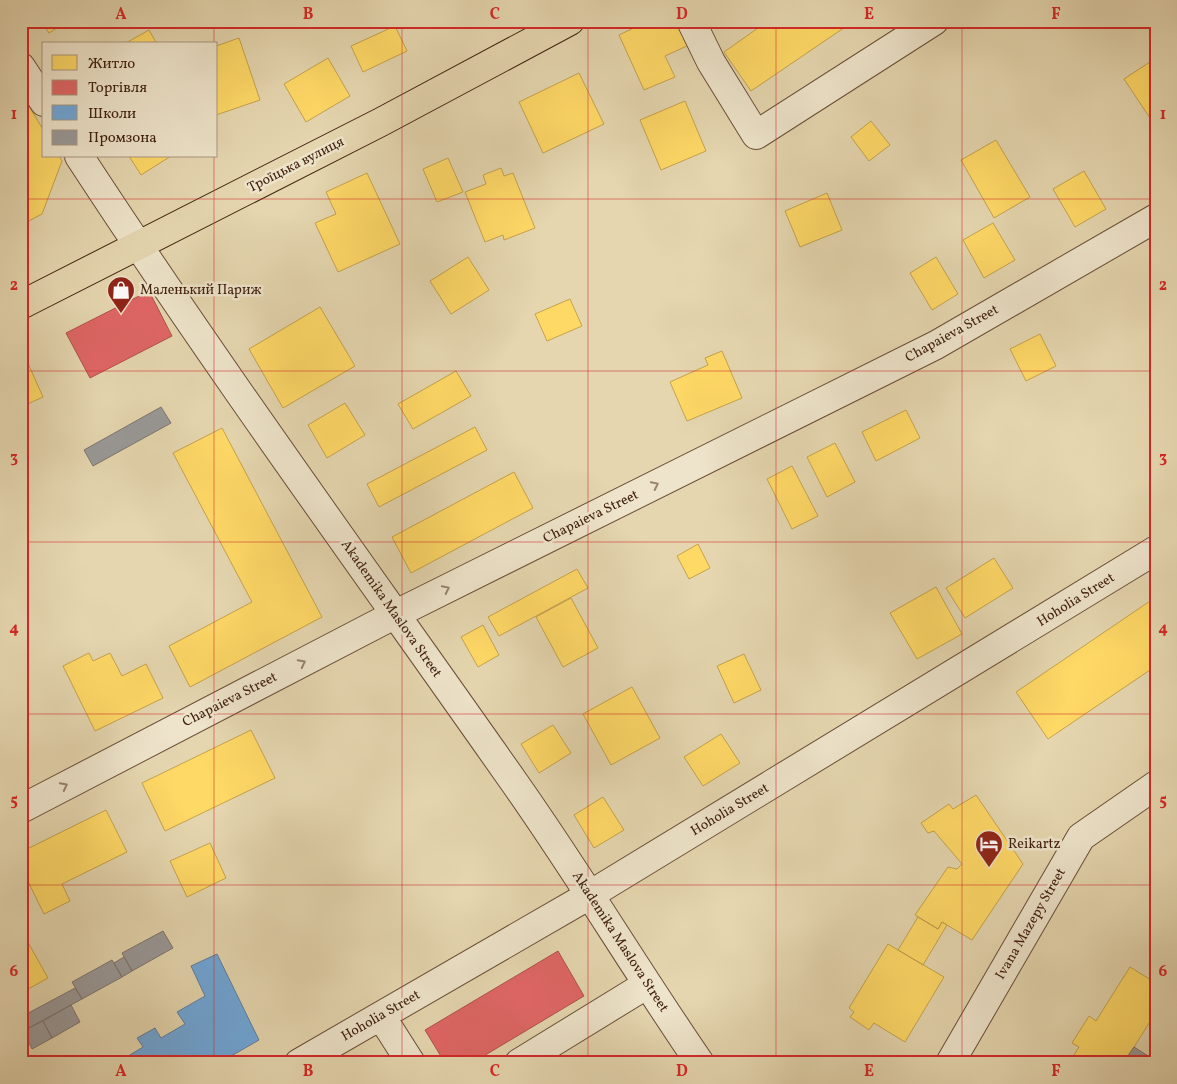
<svg xmlns="http://www.w3.org/2000/svg" width="1177" height="1084" font-family="Vollkorn,serif">
  <rect width="100%" height="100%" fill="#e5d6af"/>
  <filter id="stains"><feTurbulence type="fractalNoise" baseFrequency=".004" numOctaves="4"/><feColorMatrix values="0 0 0 0 .2 0 0 0 0 .09 0 0 0 0 .02 0 0 0 .5 -.17"/></filter>
  <radialGradient id="worn" r=".72"><stop offset=".6" stop-color="#630" stop-opacity="0"/><stop offset="1" stop-color="#630" stop-opacity=".3"/></radialGradient>
  <!-- homes -->
  <path fill="#ffd966" stroke="#c6a24c" d="M41 21H68L49 33Z
    M648 21H678L689 45 665 56 675 77 644 90 619 35Z
    M768 21H854L751 91 724 52Z
    M395 26 407 51 363 72 351 46Z
    M149 30 157 44H124Z
    M239 38 260 100 216 115V46Z
    M328 58 350 96 306 122 284 84Z
    M1156 58V127L1124 79Z
    M579 73 604 124 543 153 519 102Z
    M21 93 44 131V156H59L62 161 42 214 21 225Z
    M685 101 706 151 661 170 640 120Z
    M871 121 890 145 869 161 851 137Z
    M996 140 1030 197 994 218 961 160Z
    M129 156H171L141 175Z
    M448 158 463 192 437 202 423 169Z
    M501 168 504 176 513 173 535 228 504 240 503 235 485 242 465 192 486 184 483 175Z
    M1084 171 1106 209 1075 227 1053 189Z
    M367 173 400 244 338 272 315 223 336 214 326 192Z
    M827 193 842 230 800 247 785 211Z
    M993 223 1015 260 984 278 963 240Z
    M468 257 489 290 451 314 430 281Z
    M936 257 958 294 932 310 910 273Z
    M570 299 582 326 547 341 535 314Z
    M320 307 355 366 283 408 249 349Z
    M1040 334 1056 366 1026 381 1010 349Z
    M722 351 742 398 687 421 670 382 708 365 705 358Z
    M27 361 43 397 21 407V364Z
    M456 371 471 396 413 429 398 404Z
    M345 403 365 435 327 458 308 425Z
    M906 410 920 438 876 461 862 432Z
    M475 427 487 450 379 507 367 484Z
    M222 428 322 617 190 687 169 646 252 602 173 453Z
    M835 443 855 482 827 497 807 457Z
    M792 466 818 516 792 529 767 479Z
    M514 472 533 508 411 573 392 537Z
    M698 544 710 568 689 579 677 556Z
    M994 558 1013 588 965 618 946 588Z
    M577 569 588 588 499 636 488 617Z
    M936 587 962 634 917 659 890 613Z
    M1156 597V666L1048 739 1016 692Z
    M571 598 598 648 563 667 536 617Z
    M483 625 499 655 478 667 461 637Z
    M89 653 93 661 110 653 122 676 146 664 163 698 95 731 63 666Z
    M744 654 761 690 734 703 717 666Z
    M632 687 660 738 611 765 583 714Z
    M553 725 571 753 539 773 521 744Z
    M251 730 275 778 165 831 142 783Z
    M721 734 740 763 703 786 684 757Z
    M976 795 1023 864 972 940 942 922 938 929 915 915 948 867 957 869 962 864 934 831 928 833 921 823 949 804 953 809Z
    M603 797 624 830 594 848 574 815Z
    M106 810 127 852 62 884 70 901 44 914 21 867V852Z
    M210 843 226 878 187 897 170 861Z
    M918 917 938 929 942 922 947 925 923 965 898 950Z
    M21 930 48 978 21 993Z
    M888 944 944 977 905 1042 874 1023 869 1030 850 1017 854 1012 849 1008Z
    M1130 967 1156 983V1012L1134 1047 1123 1063H1069L1079 1047 1072 1043 1089 1016 1096 1021Z"/>
  <!-- shops -->
  <path fill="#e06666" stroke="#b0514c" d="M149 291 172 336 90 378 66 333Z
    M558 951 584 996 472 1063H445L425 1030Z"/>
  <!-- schools -->
  <path fill="#6fa8dc" stroke="#617f9e" d="M217 954 259 1040 219 1063H121L120 1061 143 1047 137 1038 155 1028 161 1038 185 1024 177 1012 205 996 191 966Z"/>
  <!-- industry -->
  <path fill="#999" stroke="#7f7570" d="M161 407 171 423 93 466 84 450Z
    M163 931 173 948 132 971 122 953Z
    M124 957 132 971 122 977 114 963Z
    M112 960 122 977 82 999 72 982Z
    M75 988 82 999 23 1031 21 1017Z
    M71 1005 80 1022 52 1038 43 1021Z
    M43 1021 52 1038 32 1049 23 1031Z
    M1134 1047 1156 1061V1063H1123Z"/>
  <g fill="none" stroke-linecap="round" stroke-linejoin="round">
    <!-- minor casing -->
    <g stroke="#6a4e37" stroke-width="30">
      <path id="minor" d="M691 21 711 62 756 135 934 21
        M21 67 44 102
        M79 156C218 369 368 574 514 782 579 874 636 970 700 1063
        M21 809 394 615 936 345 1156 218
        M381 1016 411 1063
        M299 1063 588 896 1156 550
        M519 1063 646 985
        M950 1063 1081 837 1156 785"/>
    </g>
    <!-- major casing -->
    <g stroke="#41200f" stroke-width="30">
      <path id="major" d="M21 305 381 122 570 21"/>
    </g>
    <!-- minor -->
    <use href="#minor" stroke="#eee4cb" stroke-width="28"/>
    <!-- major -->
    <use href="#major" stroke="#e5d6af" stroke-width="28"/>
  </g>
  <!-- one-way arrows -->
  <defs><path id="oneway-chevron" d="M-2-3.5L2.5 0L-2 3.5" fill="none" stroke-width="1.6" stroke-linecap="round" stroke-linejoin="round" transform="scale(1.25)"/></defs>
  <g stroke="#98826d">
    <use href="#oneway-chevron" transform="translate(655 485) rotate(-26)"/>
    <use href="#oneway-chevron" transform="translate(446 589) rotate(-26)"/>
    <use href="#oneway-chevron" transform="translate(302 663) rotate(-27)"/>
    <use href="#oneway-chevron" transform="translate(64 786) rotate(-27)"/>
  </g>
  <!-- grid -->
  <path fill="none" stroke="#d62828" stroke-width="1" stroke-opacity="0.55" d="M214 21V44M402 21V1063M588 21V1063M776 21V1063M962 21V1063M214 156V1063M21 199H1156M21 371H1156M21 542H1156M21 714H1156M21 885H1156"/>
  <!-- icons -->
  <defs>
    <g id="shop-pin" transform="scale(1.4375)"><path d="M0 17L-7.5 6A9.5 9.5 0 1 1 7.5 6Z" fill="#8f2418" stroke="#eee4cb"/><path d="M-5-2.5h2.3a2.7 3.5 0 0 1 5.4 0H5L5.5 6h-11ZM-1.5-2.5h3a1.5 2.3 0 0 0-3 0Z" fill="#fff"/></g>
    <g id="hotel-pin" transform="scale(1.4375)"><path d="M0 17L-7.5 6A9.5 9.5 0 1 1 7.5 6Z" fill="#8f2418" stroke="#eee4cb"/><path d="M-6-4.5h1.5V1H6V5H4.5V3h-9V5H-6ZM-4 0a1.8 1.8 0 1 1 3.6 0ZM.5 0V-2.5h3Q6-2.5 6 0Z" fill="#fff"/></g>
  </defs>
  <g fill-rule="evenodd">
    <use href="#shop-pin" x="121" y="290"/>
    <use href="#hotel-pin" x="989" y="844"/>
  </g>
  <g text-anchor="middle" dominant-baseline="central" stroke-width="5" stroke-linejoin="round" paint-order="stroke">
    <!-- street labels -->
    <g font-size="14" fill="#41200f" stroke="#eee4cb">
      <text transform="translate(296 165) rotate(-27)">Троїцька вулиця</text>
      <text transform="translate(952 334) rotate(-29)">Chapaieva Street</text>
      <text transform="translate(591 517) rotate(-26)">Chapaieva Street</text>
      <text transform="translate(1076 600) rotate(-32)">Hoholia Street</text>
      <text transform="translate(391 609) rotate(55)">Akademika Maslova Street</text>
      <text transform="translate(230 700) rotate(-27)">Chapaieva Street</text>
      <text transform="translate(730 810) rotate(-31)">Hoholia Street</text>
      <text transform="translate(1031 924) rotate(-60)">Ivana Mazepy Street</text>
      <text transform="translate(620 942) rotate(57)">Akademika Maslova Street</text>
      <text transform="translate(381 1016) rotate(-30)">Hoholia Street</text>
    </g>
    <!-- poi labels -->
    <g font-size="14" fill="#41200f" stroke="#eee4cb" text-anchor="start">
      <text x="140" y="290">Маленький Париж</text>
      <text x="1008" y="844">Reikartz</text>
    </g>
  </g>
  <!-- margin -->
  <rect width="1177" height="1084" fill="none" stroke="#e5d6af" stroke-width="55"/>
  <!-- legend -->
  <rect x="42" y="42" width="175" height="115" fill="#eee4cb" stroke="#a99680"/>
  <rect x="52" y="55" width="25" height="15" fill="#ffd966" stroke="#a99680"/>
  <text x="88" y="68" font-size="15" fill="#41200f">Житло</text>
  <rect x="52" y="80" width="25" height="15" fill="#e06666" stroke="#a99680"/>
  <text x="88" y="92" font-size="15" fill="#41200f">Торгівля</text>
  <rect x="52" y="105" width="25" height="15" fill="#6fa8dc" stroke="#a99680"/>
  <text x="88" y="118" font-size="15" fill="#41200f">Школи</text>
  <rect x="52" y="130" width="25" height="15" fill="#999999" stroke="#a99680"/>
  <text x="88" y="142" font-size="15" fill="#41200f">Промзона</text>
  <rect x="28" y="28" width="1122" height="1028" fill="none" stroke="#d62828" stroke-width="2"/>
  <g font-size="16" text-anchor="middle" font-weight="bold" fill="#d62828">
    <text x="121" y="19">A</text>
    <text x="308" y="19">B</text>
    <text x="495" y="19">C</text>
    <text x="682" y="19">D</text>
    <text x="869" y="19">E</text>
    <text x="1056" y="19">F</text>
    <text x="14" y="119">1</text>
    <text x="1163" y="119">1</text>
    <text x="14" y="290">2</text>
    <text x="1163" y="290">2</text>
    <text x="14" y="462">3</text>
    <text x="1163" y="462">3</text>
    <text x="14" y="633">4</text>
    <text x="1163" y="633">4</text>
    <text x="14" y="805">5</text>
    <text x="1163" y="805">5</text>
    <text x="14" y="976">6</text>
    <text x="1163" y="976">6</text>
    <text x="121" y="1076">A</text>
    <text x="308" y="1076">B</text>
    <text x="495" y="1076">C</text>
    <text x="682" y="1076">D</text>
    <text x="869" y="1076">E</text>
    <text x="1056" y="1076">F</text>
  </g>
  <rect width="100%" height="100%" filter="url(#stains)"/>
  <rect width="100%" height="100%" fill="url(#worn)"/>
</svg>
